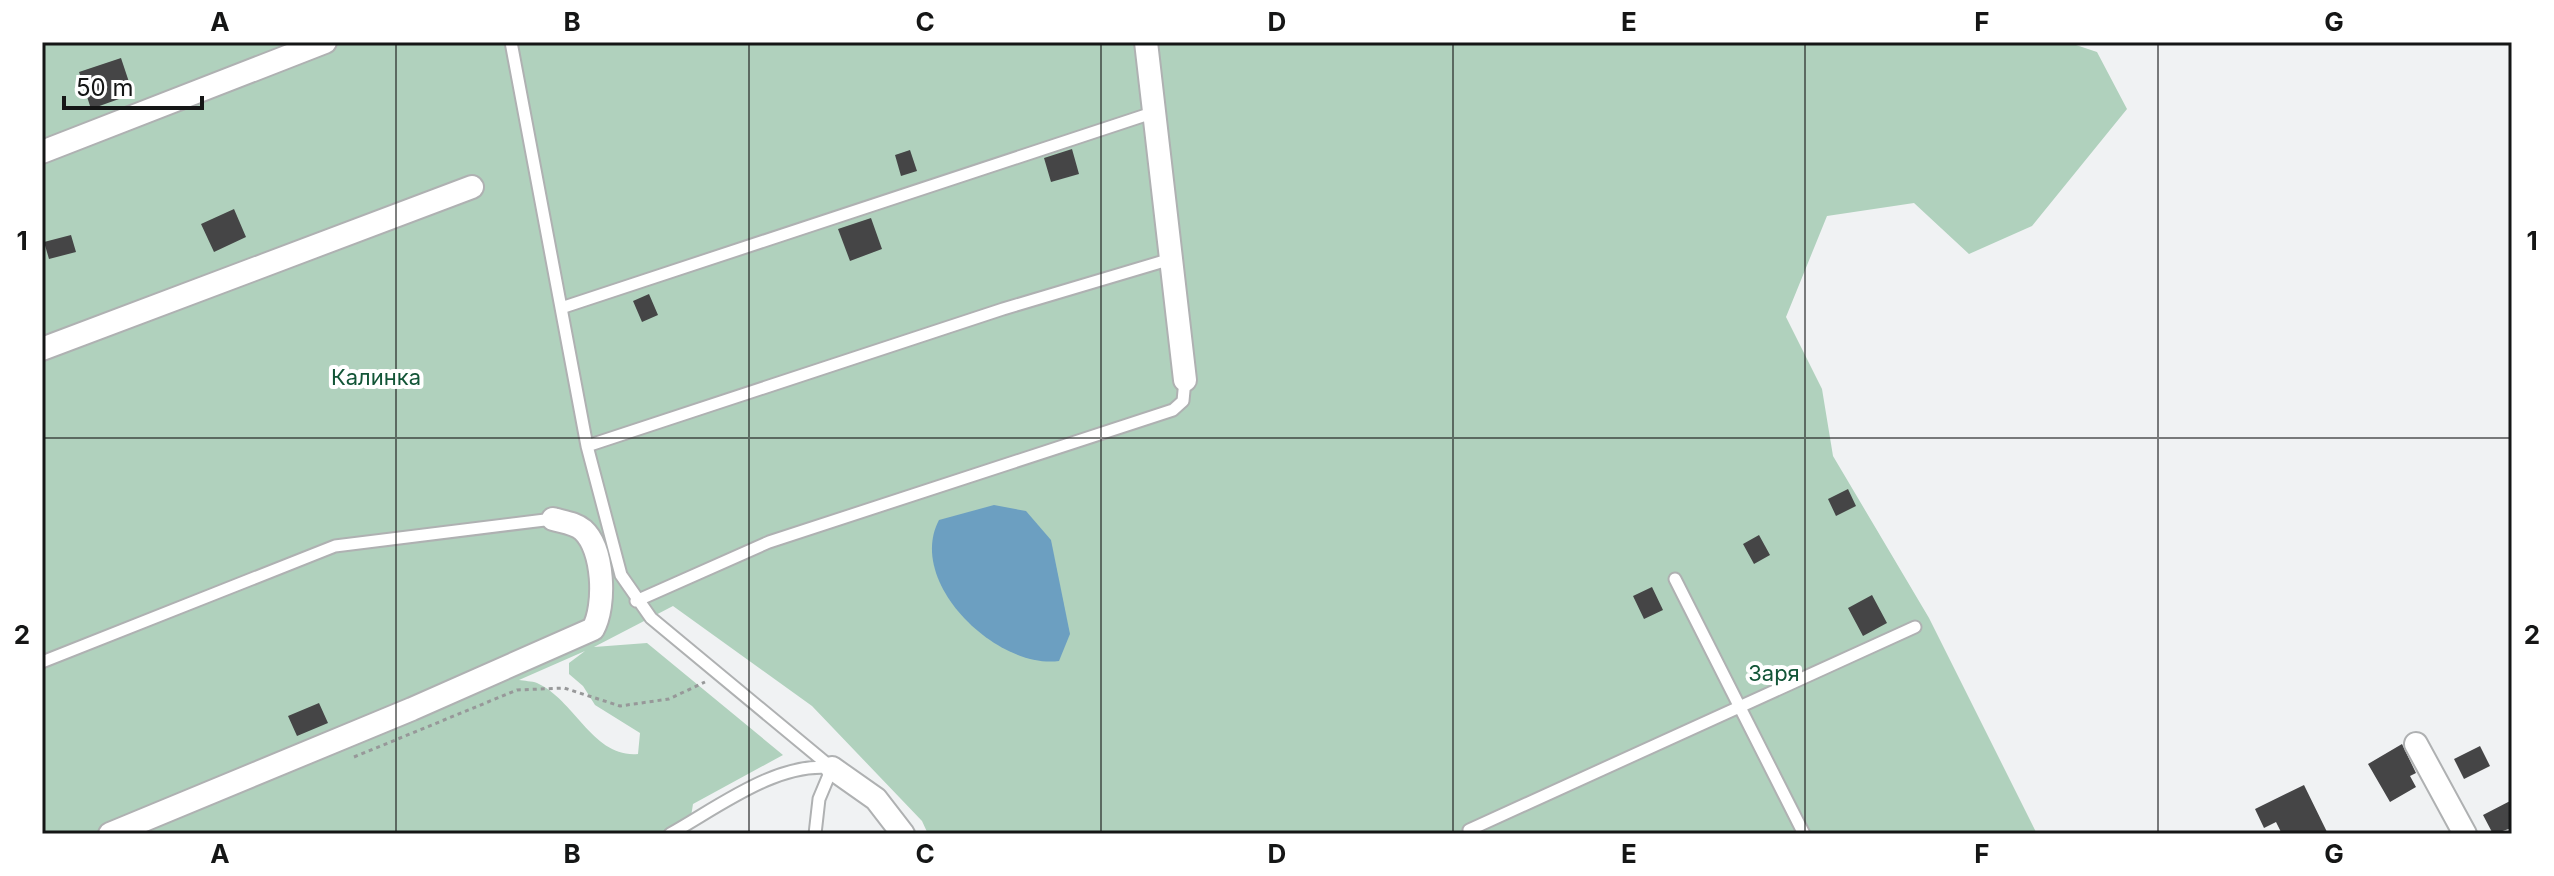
<svg xmlns="http://www.w3.org/2000/svg" width="2554" height="876" font-family="Inter,sans-serif">
  <rect width="100%" height="100%" fill="#f0f2f3"/>
  <!-- green -->
  <path fill="#b0d1bd" fill-rule="evenodd" d="M42 42H2067L2097 52 2127 109 2032 226 1969 254 1914 203 1827 216 1786 317 1822 389 1833 456 1929 618 2037 834H928L922 821 812 706 673 606 594 647 647 643 783 755 693 804 690 823 670 834H42ZM585 651 569 663V674L583 686 595 705 640 733 638 754C593 758 575 700 537 683 532 681 524 681 519 680Z"/>
  <!-- water -->
  <path fill="#6c9fc1" d="M994 505 1026 511 1051 540 1070 634 1059 661C996 669 906 582 939 520Z"/>
  <!-- building -->
  <path fill="#454546" d="M121 58 133 94 91 109 79 72Z
    M1072 149 1079 174 1051 182 1044 158Z
    M910 150 917 171 901 176 895 155Z
    M234 209 246 237 214 252 201 224Z
    M871 218 882 249 850 261 838 229Z
    M71 235 76 252 49 259 44 242Z
    M649 294 658 315 642 322 633 301Z
    M1848 489 1856 506 1836 516 1828 499Z
    M1759 535 1770 555 1754 564 1743 544Z
    M1652 587 1663 610 1644 619 1633 596Z
    M1872 595 1887 623 1863 636 1848 608Z
    M319 703 328 723 297 736 288 716Z
    M2402 744 2416 773 2410 776 2416 787 2390 802 2368 764Z
    M2480 746 2490 766 2464 779 2454 759Z
    M2304 785 2328 834H2282L2276 822 2264 828 2255 809Z
    M2512 800V828L2493 834 2483 815Z"/>
  <g fill="none" stroke-linecap="round" stroke-linejoin="round">
    <!-- lane casing -->
    <g stroke="#afb1b2" stroke-width="15">
      <path id="lane" d="M511 42 587 446 621 575 651 618 832 768
        M561 308 1155 112
        M587 446 1003 309 1171 259
        M1675 579 1804 834
        M636 601 769 542 1173 410 1183 401 1185 380
        M42 662 335 546 553 519
        M1469 830 1915 627
        M670 834C717 808 777 761 832 768
        M815 834 819 799 832 768"/>
    </g>
    <!-- street casing -->
    <g stroke="#afb1b2" stroke-width="26">
      <path id="street" d="M1146 42 1185 380
        M42 152 325 42
        M42 349 472 187
        M2416 744 2465 834
        M832 768 876 799 903 834
        M110 834 412 709 593 629C606 606 604 549 583 530 575 523 563 522 553 519"/>
    </g>
    <!-- path -->
    <path stroke="#979899" stroke-width="3" stroke-dasharray="4 4" stroke-linecap="butt" d="M354 757 517 690 564 688 620 706 669 699 705 682"/>
    <!-- lane -->
    <use href="#lane" stroke="#fff" stroke-width="11"/>
    <!-- street -->
    <use href="#street" stroke="#fff" stroke-width="22"/>
  </g>
  <!-- grid -->
  <path fill="none" stroke="#151616" stroke-width="2" stroke-opacity="0.55" d="M396 42V834M749 42V834M1101 42V834M1453 42V834M1805 42V834M2158 42V834M42 438H2512"/>
  <g text-anchor="middle" dominant-baseline="central" stroke-width="8" stroke-linejoin="round" paint-order="stroke">
    <!-- park labels -->
    <g font-size="22" fill="#125537" stroke="#fff">
      <text x="376" y="377">Калинка</text>
      <text x="1774" y="673">Заря</text>
    </g>
  </g>
  <!-- border -->
  <rect width="2554" height="876" fill="none" stroke="#ffffff" stroke-width="88"/>
  <!-- scale -->
  <path d="M64 96v12h138v-12" fill="none" stroke="#151616" stroke-width="4"/>
  <text x="76" y="96" font-size="24" fill="#151616" stroke="#ffffff" stroke-width="6" paint-order="stroke">50 m</text>
  <rect x="44" y="44" width="2466" height="788" fill="none" stroke="#151616" stroke-width="3"/>
  <g font-size="26" text-anchor="middle" font-weight="bold" fill="#151616">
    <text x="220" y="31">A</text>
    <text x="572" y="31">B</text>
    <text x="925" y="31">C</text>
    <text x="1277" y="31">D</text>
    <text x="1629" y="31">E</text>
    <text x="1982" y="31">F</text>
    <text x="2334" y="31">G</text>
    <text x="22" y="250">1</text>
    <text x="2532" y="250">1</text>
    <text x="22" y="644">2</text>
    <text x="2532" y="644">2</text>
    <text x="220" y="863">A</text>
    <text x="572" y="863">B</text>
    <text x="925" y="863">C</text>
    <text x="1277" y="863">D</text>
    <text x="1629" y="863">E</text>
    <text x="1982" y="863">F</text>
    <text x="2334" y="863">G</text>
  </g>
</svg>
